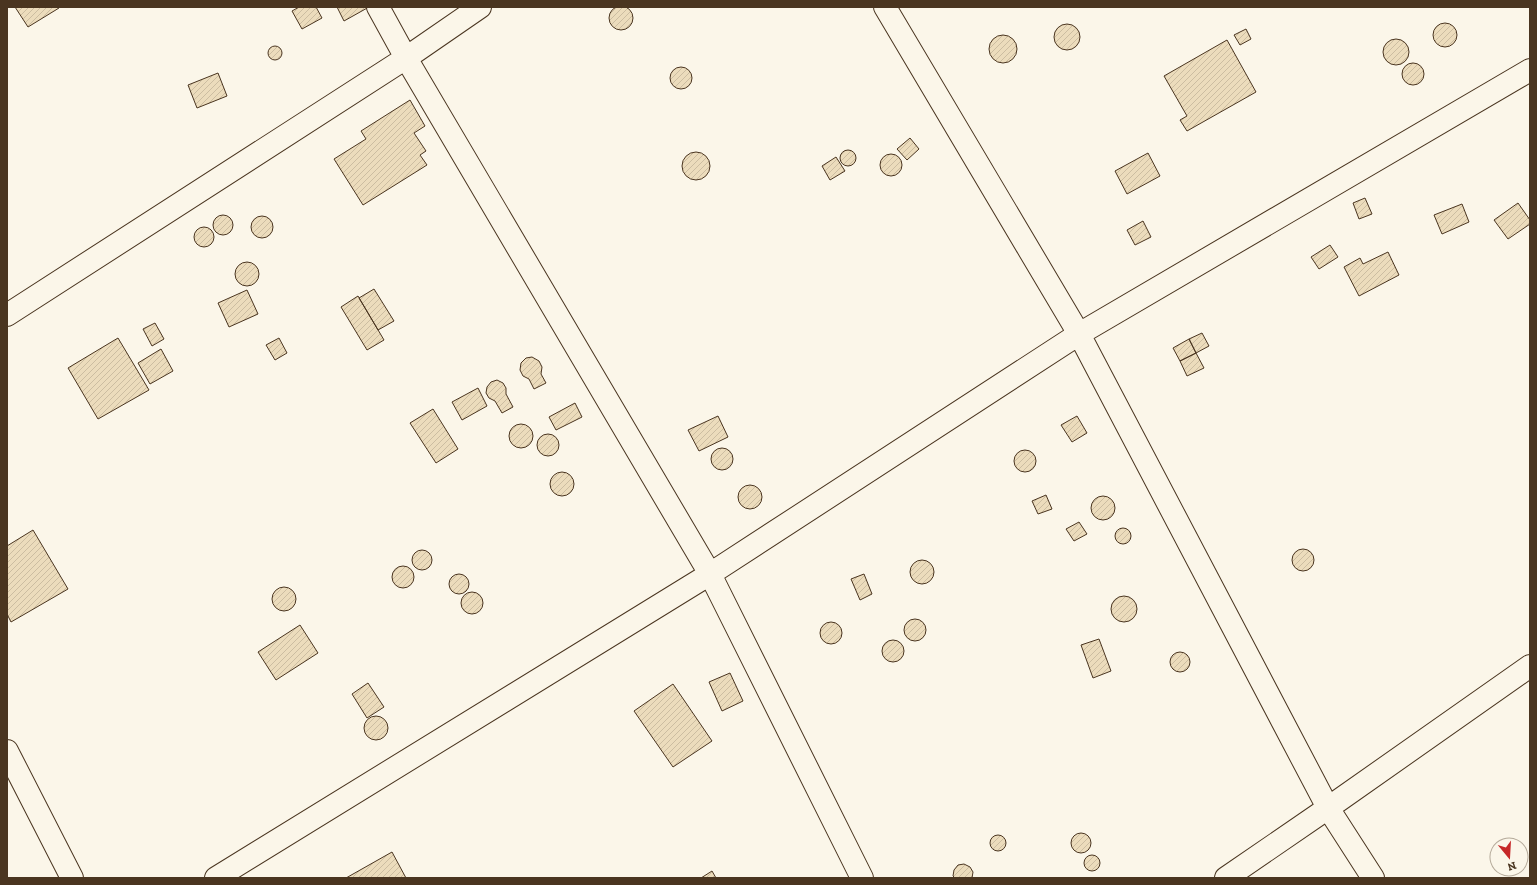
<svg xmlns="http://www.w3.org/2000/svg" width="1537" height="885" font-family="'Zilla Slab',serif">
  <defs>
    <pattern id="building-hatch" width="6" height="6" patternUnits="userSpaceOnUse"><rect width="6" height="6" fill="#ecdcbc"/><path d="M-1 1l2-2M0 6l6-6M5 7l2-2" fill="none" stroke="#ccbda1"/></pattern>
  </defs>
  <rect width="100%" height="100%" fill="#fbf6e9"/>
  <!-- building -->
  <path fill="url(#building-hatch)" stroke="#4a3520" d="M609 18a12 12 0 1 1 24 0a12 12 0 1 1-24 0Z
    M15 7H58L59 8 28 27Z
    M299 7H316L322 18 302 29 292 11Z
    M337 7H369L344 21Z
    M1433 35a12 12 0 1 1 24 0a12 12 0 1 1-24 0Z
    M1054 37a13 13 0 1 1 26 0a13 13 0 1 1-26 0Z
    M1246 29 1251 39 1240 45 1234 35Z
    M989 49a14 14 0 1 1 28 0a14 14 0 1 1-28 0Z
    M1383 52a13 13 0 1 1 26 0a13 13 0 1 1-26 0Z
    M1227 40 1256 92 1187 131 1180 120 1187 116 1164 76Z
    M268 53a7 7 0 1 1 14 0a7 7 0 1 1-14 0Z
    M1402 74a11 11 0 1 1 22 0a11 11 0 1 1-22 0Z
    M670 78a11 11 0 1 1 22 0a11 11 0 1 1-22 0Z
    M218 73 227 96 197 108 188 85Z
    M410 100 425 126 414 133 426 151 420 155 427 165 363 205 334 159 366 139 361 131Z
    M910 138 919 149 907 160 897 149Z
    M840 158a8 8 0 1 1 16 0a8 8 0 1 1-16 0Z
    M682 166a14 14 0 1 1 28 0a14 14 0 1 1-28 0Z
    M1148 153 1160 176 1127 194 1115 171Z
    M880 165a11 11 0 1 1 22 0a11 11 0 1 1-22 0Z
    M836 157 845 171 830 180 822 166Z
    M1365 198 1372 214 1359 219 1353 203Z
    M1518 203 1530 220V224L1508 239 1494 220Z
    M1462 204 1469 222 1442 234 1434 215Z
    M213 225a10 10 0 1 1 20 0a10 10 0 1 1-20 0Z
    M251 227a11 11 0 1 1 22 0a11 11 0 1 1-22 0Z
    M1143 221 1151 237 1135 245 1127 230Z
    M194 237a10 10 0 1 1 20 0a10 10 0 1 1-20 0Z
    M1330 245 1338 257 1319 269 1311 257Z
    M1388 252 1399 275 1359 296 1344 267 1360 258 1363 264Z
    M235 274a12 12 0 1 1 24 0a12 12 0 1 1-24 0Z
    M374 289 394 321 378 330 359 298Z
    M247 290 258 314 229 327 218 303Z
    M358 296 384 340 367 350 341 307Z
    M155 323 164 339 152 346 143 329Z
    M1202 333 1209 346 1196 353 1189 339Z
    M118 338 149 390 98 419 68 368Z
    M279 338 287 353 275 360 266 345Z
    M1189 339 1196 353 1180 361 1173 348Z
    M161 349 173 371 150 384 138 363Z
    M1196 353 1204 368 1187 376 1180 361Z
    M532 357 539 361 542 367 541 374 546 383 534 389 529 379 523 376 520 370 521 363 526 358Z
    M497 380 503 383 506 388V394L513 407 502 413 495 401 489 398 486 393 487 387 491 382Z
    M478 388 487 406 462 420 452 402Z
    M575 403 582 417 556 430 549 417Z
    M433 409 458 449 436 463 410 423Z
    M718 416 728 437 699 451 688 430Z
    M1077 416 1087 433 1072 442 1061 425Z
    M509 436a12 12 0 1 1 24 0a12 12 0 1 1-24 0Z
    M537 445a11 11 0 1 1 22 0a11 11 0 1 1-22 0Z
    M711 459a11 11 0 1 1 22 0a11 11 0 1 1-22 0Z
    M1014 461a11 11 0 1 1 22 0a11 11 0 1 1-22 0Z
    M550 484a12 12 0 1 1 24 0a12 12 0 1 1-24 0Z
    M738 497a12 12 0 1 1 24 0a12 12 0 1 1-24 0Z
    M1046 495 1052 509 1038 514 1032 501Z
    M1091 508a12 12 0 1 1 24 0a12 12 0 1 1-24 0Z
    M1079 522 1087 534 1074 541 1066 529Z
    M1115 536a8 8 0 1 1 16 0a8 8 0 1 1-16 0Z
    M33 530 68 589 11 622 7 614V546Z
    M1292 560a11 11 0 1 1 22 0a11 11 0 1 1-22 0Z
    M412 560a10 10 0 1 1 20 0a10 10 0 1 1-20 0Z
    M910 572a12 12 0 1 1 24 0a12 12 0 1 1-24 0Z
    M392 577a11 11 0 1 1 22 0a11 11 0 1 1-22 0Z
    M864 574 872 594 860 600 851 579Z
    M449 584a10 10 0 1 1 20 0a10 10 0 1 1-20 0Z
    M272 599a12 12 0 1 1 24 0a12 12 0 1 1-24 0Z
    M461 603a11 11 0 1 1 22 0a11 11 0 1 1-22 0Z
    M1111 609a13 13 0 1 1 26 0a13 13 0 1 1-26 0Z
    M904 630a11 11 0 1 1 22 0a11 11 0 1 1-22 0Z
    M820 633a11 11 0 1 1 22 0a11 11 0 1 1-22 0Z
    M300 625 318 653 276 680 258 652Z
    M1099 639 1111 671 1093 678 1081 645Z
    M882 651a11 11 0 1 1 22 0a11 11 0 1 1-22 0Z
    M1170 662a10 10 0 1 1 20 0a10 10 0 1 1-20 0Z
    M730 673 743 701 722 711 709 682Z
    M368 683 384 707 367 718 352 694Z
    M673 684 712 741 673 767 634 711Z
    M364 728a12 12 0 1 1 24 0a12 12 0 1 1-24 0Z
    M1071 843a10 10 0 1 1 20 0a10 10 0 1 1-20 0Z
    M990 843a8 8 0 1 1 16 0a8 8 0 1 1-16 0Z
    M392 852 406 878H346Z
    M1084 863a8 8 0 1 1 16 0a8 8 0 1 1-16 0Z
    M964 864 970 867 973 872 972 878H955L953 876 954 870 958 865Z
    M712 871 716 878H701Z"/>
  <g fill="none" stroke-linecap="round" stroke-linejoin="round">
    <!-- minor casing -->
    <g stroke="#4a3520" stroke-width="24">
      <path id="minor" d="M378 7 406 58 710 574 862 878
        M885 7 1079 334 1328 808 1373 878
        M7 315 406 58 480 7
        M7 751 72 878
        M216 878 710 574 1079 334 1530 70
        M1226 878 1328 808 1530 666"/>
    </g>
    <!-- minor -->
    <use href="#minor" stroke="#fbf6e9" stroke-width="22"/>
  </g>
  <!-- border -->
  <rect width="1537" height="885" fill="none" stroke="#4a3520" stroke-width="16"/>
  <!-- north arrow -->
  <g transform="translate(1509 857) rotate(162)"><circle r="19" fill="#fbf6e9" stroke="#b4a999"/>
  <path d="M0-3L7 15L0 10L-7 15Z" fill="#c62828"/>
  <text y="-6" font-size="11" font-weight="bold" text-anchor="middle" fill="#4a3520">N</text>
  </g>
</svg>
